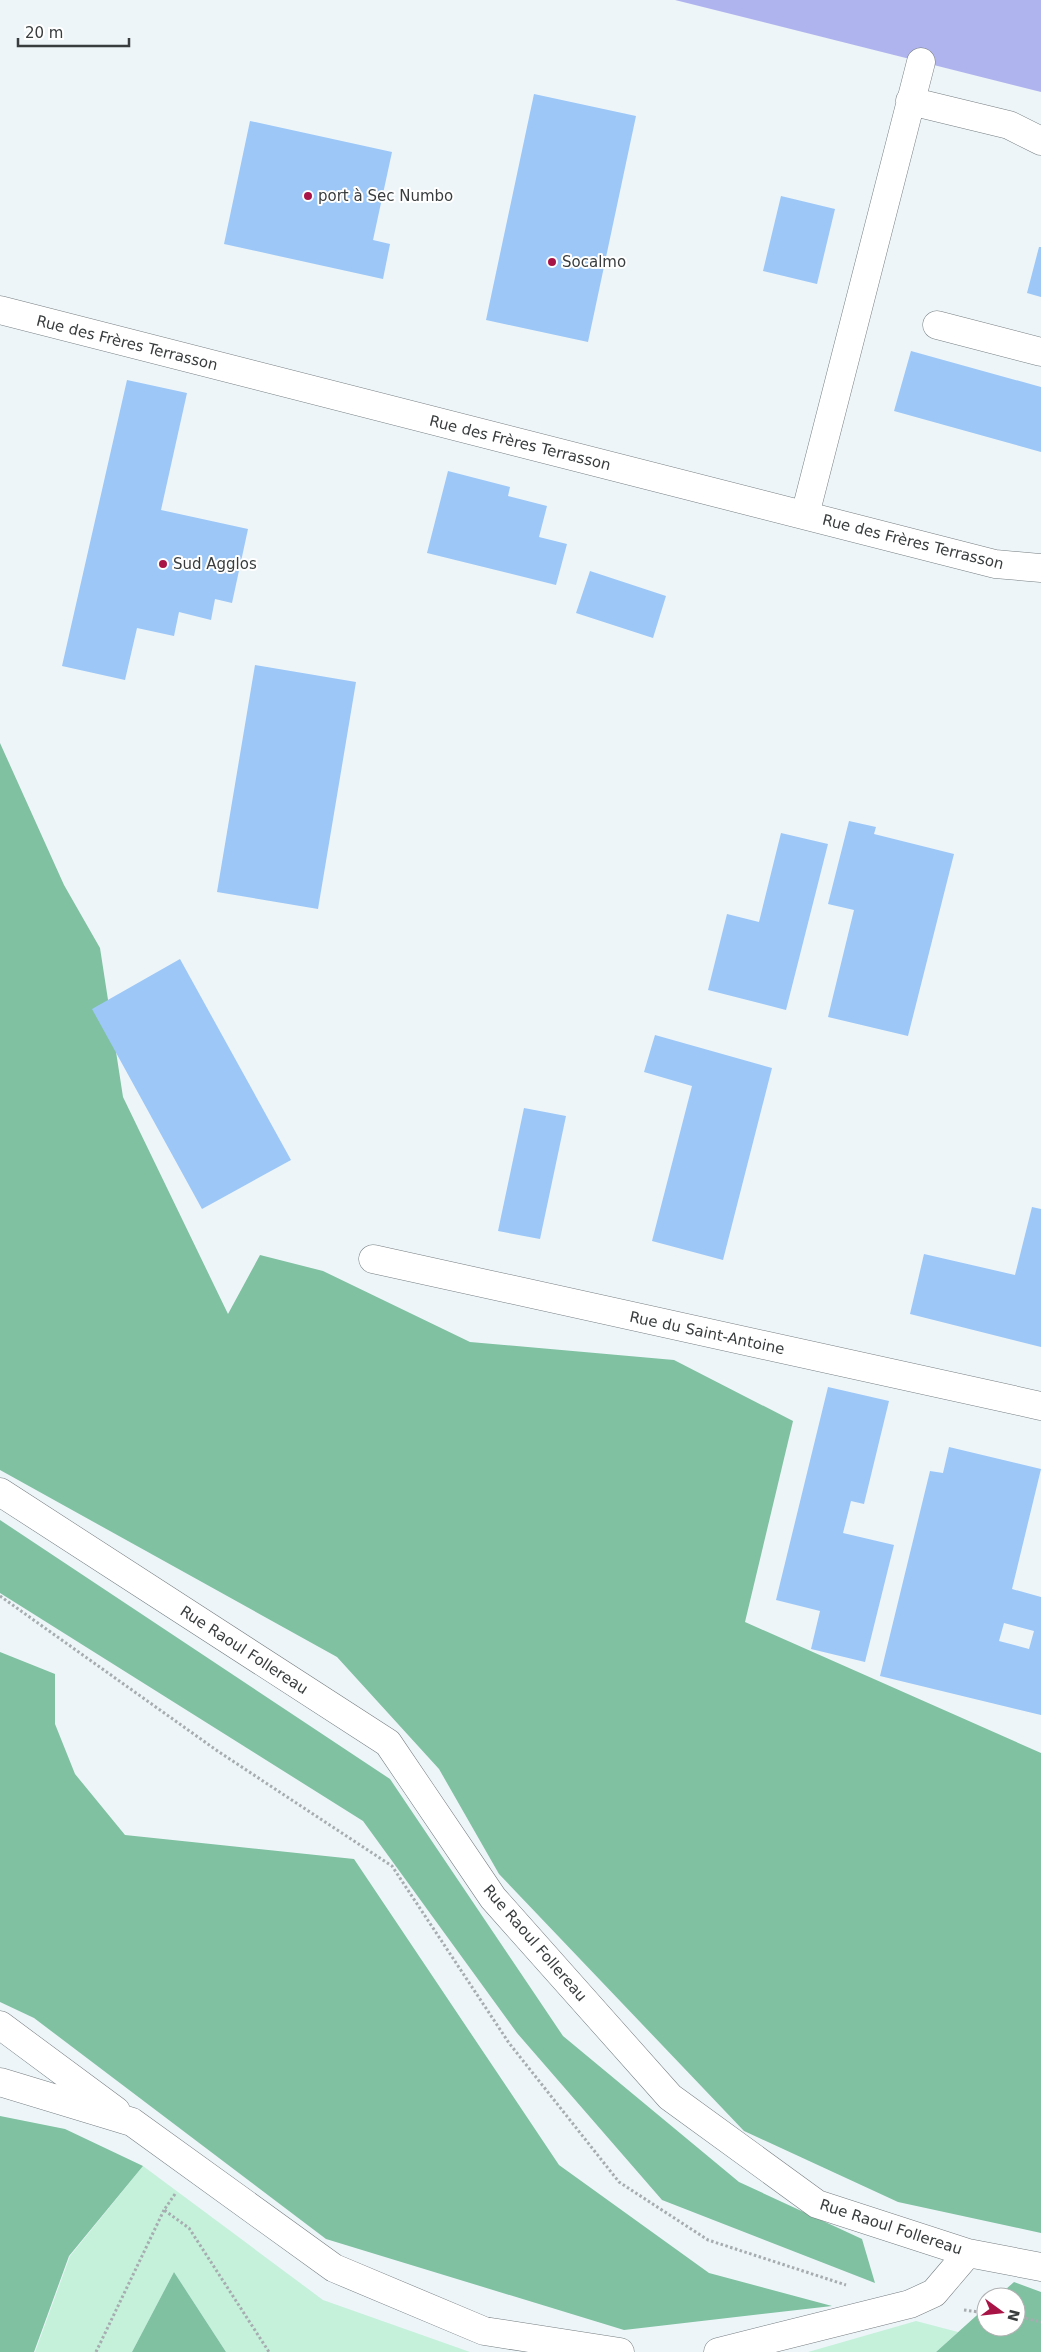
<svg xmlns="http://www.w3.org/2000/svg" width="1041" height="2352" font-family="'DejaVu Sans',sans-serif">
  <rect width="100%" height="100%" fill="#edf5f9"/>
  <!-- green -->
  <path fill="#c5f1db" d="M143 2166 323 2300 470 2352H226L174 2272 132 2352H35L70 2256Z
    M916 2321 958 2332 936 2352H808Z"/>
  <!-- forest -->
  <path fill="#7fc1a1" d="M0 743 64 885 100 948 123 1097 228 1314 260 1255 323 1271 470 1342 674 1360 793 1421 745 1622 1041 1753V2233L898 2202 744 2131 499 1874 439 1769 337 1657 0 1470Z
    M0 1520 390 1779 563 2036 739 2182 862 2239 875 2283 662 2200 517 2033 363 1821 0 1593Z
    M0 1652 55 1674V1724L75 1774 125 1835 354 1859 559 2165 709 2273 832 2306 624 2330 326 2239 34 2018 0 2002Z
    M0 2116 65 2129 143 2166 69 2256 34 2352H0Z
    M174 2272 226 2352H132Z
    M1014 2282 1041 2292V2352H936L986 2307V2327H1016V2297H997Z"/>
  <!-- water -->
  <path fill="#b0b4ee" d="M675 0H1041V92Z"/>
  <!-- building -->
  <path fill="#9cc7f7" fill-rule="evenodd" d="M534 94 636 116 588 342 486 320Z
    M250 121 392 152 373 240 390 244 383 279 224 244Z
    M781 196 835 209 817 284 763 271Z
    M1039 247H1041V297L1027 293Z
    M911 351 1041 387V452L894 411Z
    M127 380 187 393 161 510 248 529 232 603 215 599 211 620 179 612 174 636 137 628 125 680 62 666Z
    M448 471 510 487 508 496 547 506 539 537 567 544 556 585 427 553Z
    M590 571 666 596 653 638 576 613Z
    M255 665 356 682 318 909 217 892Z
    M849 821 876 827 874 834 954 854 908 1036 828 1017 854 910 828 904Z
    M781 833 828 844 786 1010 708 990 727 914 759 922Z
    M180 959 291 1160 202 1209 92 1009Z
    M655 1035 772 1068 723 1260 652 1241 692 1086 644 1072Z
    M524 1108 566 1116 540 1239 498 1231Z
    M1032 1207 1041 1209V1347L910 1314 924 1254 1015 1275Z
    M828 1387 889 1401 864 1504 851 1501 843 1533 894 1545 865 1662 811 1649 820 1611 776 1600Z
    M949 1447 1041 1469 1012 1589 1041 1597V1715L880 1676 930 1471 943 1473ZM1004 1623 1034 1631 1029 1649 999 1641Z"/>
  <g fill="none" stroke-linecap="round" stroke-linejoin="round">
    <!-- minor casing -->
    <g stroke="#767e81" stroke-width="29">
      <path id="minor" d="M910 101 1009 125 1041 141
        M0 310 995 564 1041 568
        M937 325 1041 352
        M805 515 921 62
        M373 1259 1041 1406
        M0 1492 388 1743 493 1898 670 2097 817 2204 968 2253 1041 2267
        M0 2025 116 2111
        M0 2082 132 2122 334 2268 484 2331 620 2352
        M718 2352 910 2304 934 2293 968 2253"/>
    </g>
    <!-- path -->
    <path stroke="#a6acaf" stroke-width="3" stroke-dasharray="2.5 2.5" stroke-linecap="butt" d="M0 1596 219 1752 392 1866 509 2043 619 2182 708 2240 846 2285
      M175 2194 164 2210 189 2228 269 2352
      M964 2310 986 2313
      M1016 2316 1041 2322
      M96 2352 164 2210"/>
    <!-- minor -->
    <use href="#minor" stroke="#fff" stroke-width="28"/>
  </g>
  <!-- markers -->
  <g fill="#a91447" stroke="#fff" stroke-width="2">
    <circle cx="308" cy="196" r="5"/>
    <circle cx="552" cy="262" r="5"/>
    <circle cx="163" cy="564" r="5"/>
  </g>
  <g text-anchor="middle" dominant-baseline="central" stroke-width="4" stroke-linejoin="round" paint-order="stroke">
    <!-- poi labels -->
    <g font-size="15" fill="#393d3e" stroke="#fff" text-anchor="start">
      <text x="318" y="196">port à Sec Numbo</text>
      <text x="562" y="262">Socalmo</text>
      <text x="173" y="564">Sud Agglos</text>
    </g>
    <!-- street labels -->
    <g font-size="15" fill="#393d3e" stroke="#fff">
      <text transform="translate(127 343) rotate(14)">Rue des Frères Terrasson</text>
      <text transform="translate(520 443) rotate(14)">Rue des Frères Terrasson</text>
      <text transform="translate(913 542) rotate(14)">Rue des Frères Terrasson</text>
      <text transform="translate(707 1333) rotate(12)">Rue du Saint-Antoine</text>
      <text transform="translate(244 1650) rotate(33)">Rue Raoul Follereau</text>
      <text transform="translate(535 1943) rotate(49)">Rue Raoul Follereau</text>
      <text transform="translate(891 2227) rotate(18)">Rue Raoul Follereau</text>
    </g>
  </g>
  <!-- north arrow -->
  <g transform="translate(1001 2312) rotate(105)"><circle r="24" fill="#ffffff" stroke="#b0b1b2"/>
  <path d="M0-4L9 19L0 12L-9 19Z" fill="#a91447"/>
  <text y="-8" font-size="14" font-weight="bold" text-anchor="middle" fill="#393d3e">N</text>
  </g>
  <!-- scale -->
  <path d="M18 38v8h111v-8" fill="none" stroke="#393d3e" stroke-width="2.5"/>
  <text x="25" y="38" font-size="15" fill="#393d3e" stroke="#ffffff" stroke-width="4" paint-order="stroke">20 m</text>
</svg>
